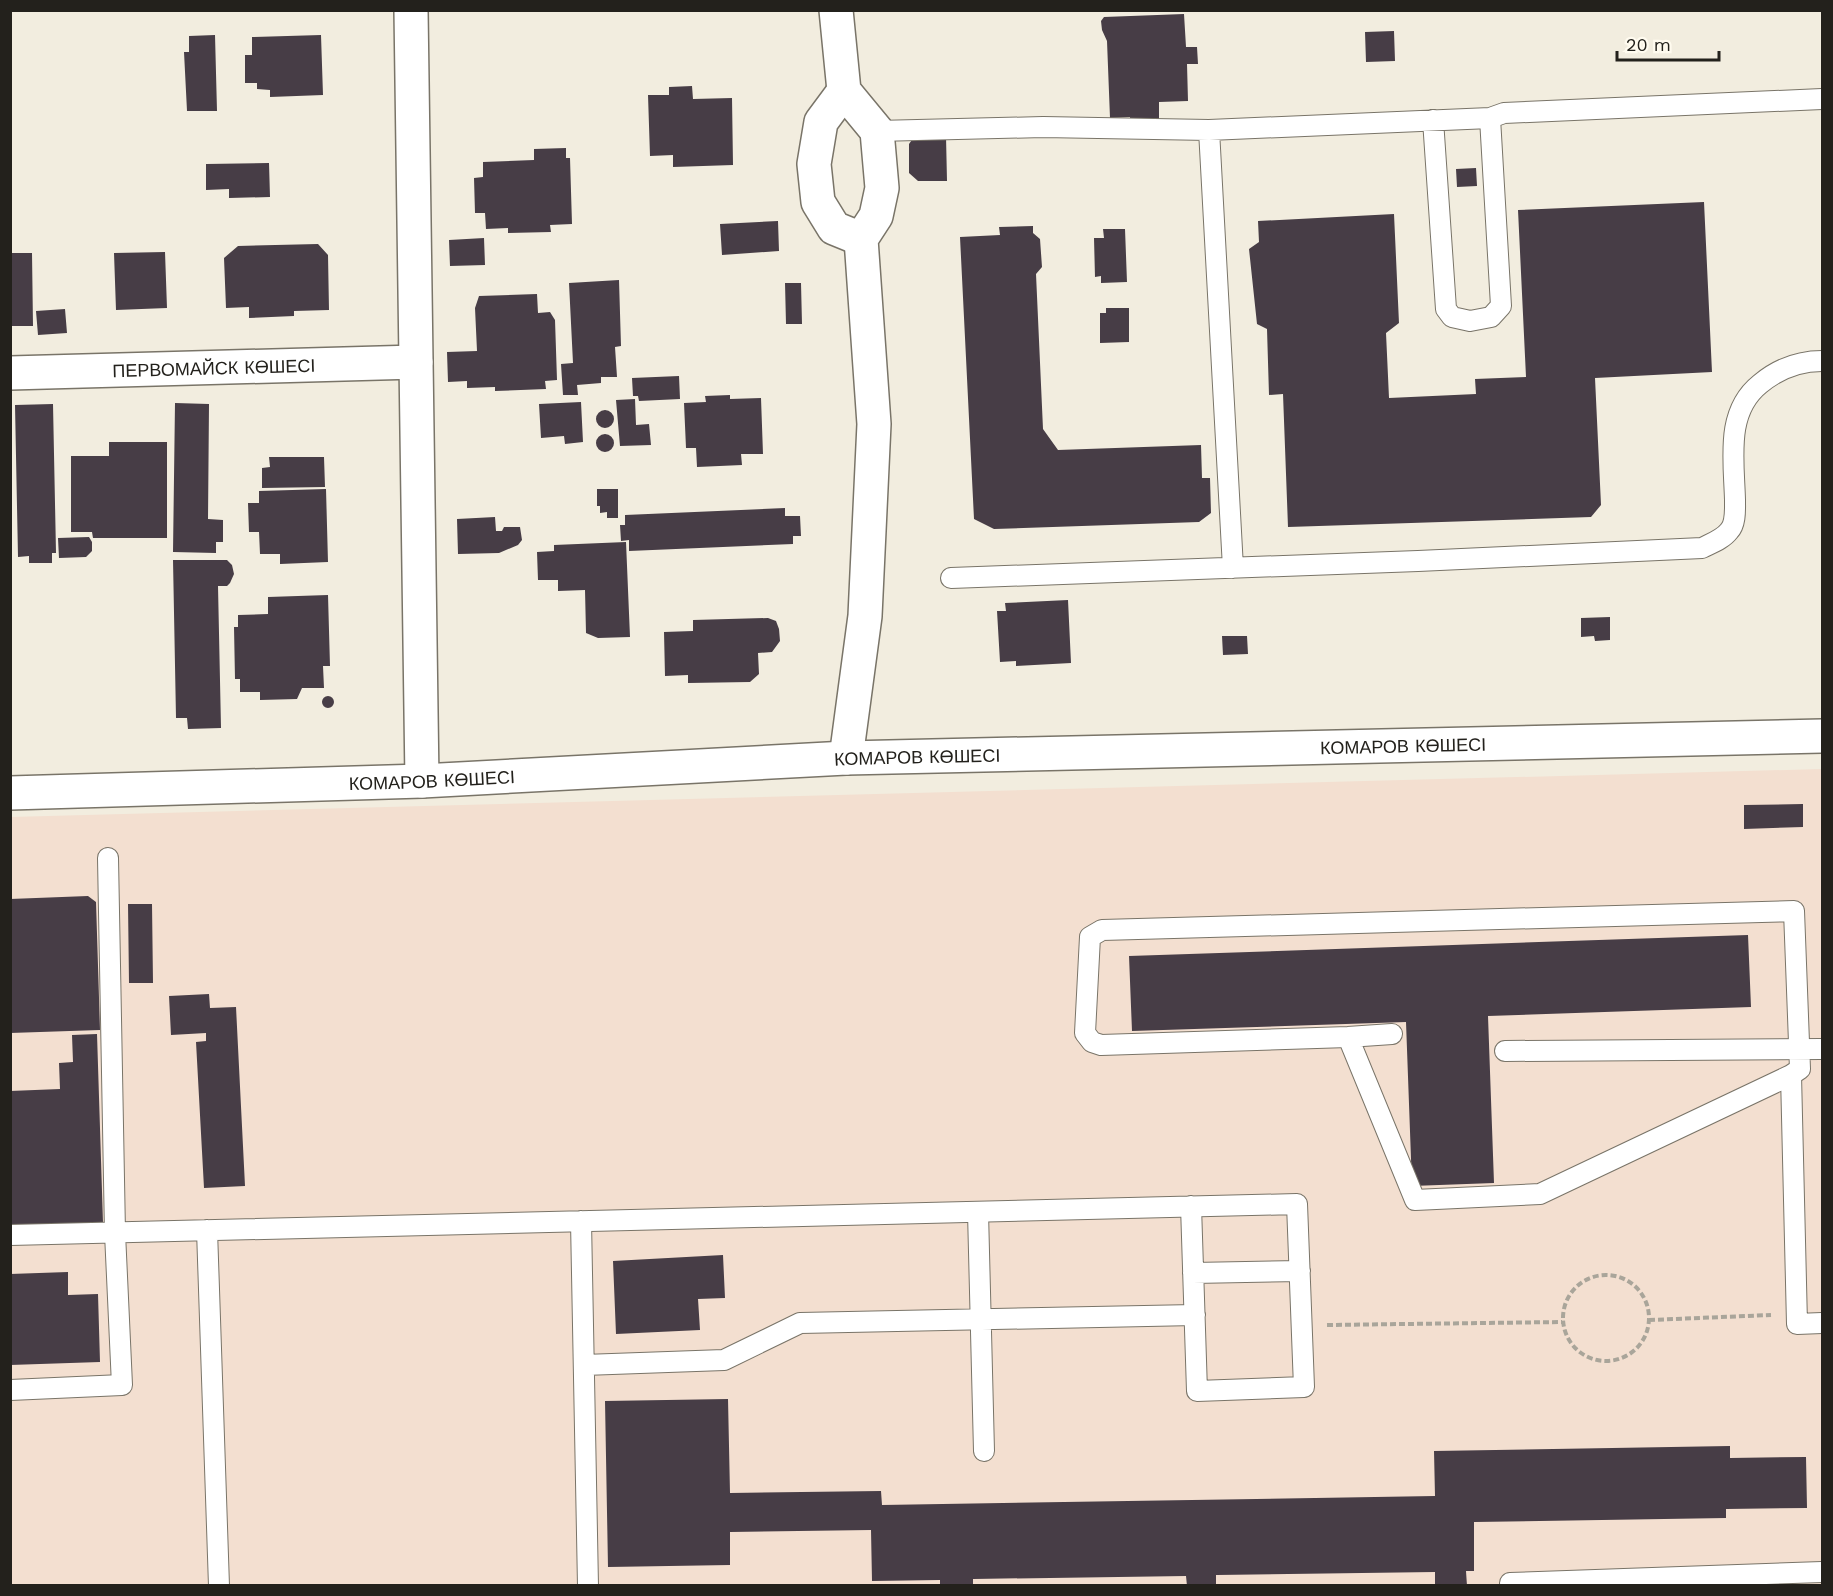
<svg xmlns="http://www.w3.org/2000/svg" width="1833" height="1596" font-family="'Work Sans',sans-serif">
  <rect width="100%" height="100%" fill="#f2eddf"/>
  <!-- medical -->
  <path fill="#f3dfd0" d="M1822 769V1585H11L10 817Z"/>
  <!-- building -->
  <path fill="#473d46" d="M1184 14 1186 47H1197L1198 64H1187L1188 101 1159 102V123L1130 124V117L1110 118 1107 41 1102 30 1101 21 1104 17Z
    M1394 31 1395 61 1366 62 1365 32Z
    M215 35 217 111H187L184 52H189V36Z
    M321 35 323 95 270 97V90L257 89V83H245V55H252V37Z
    M692 86 693 99 732 98 733 165 673 167V155L650 156 648 95H669V87Z
    M946 136 947 181H918L909 173V144L914 137Z
    M566 148V158H570L572 224 550 225 551 232 508 233V228L486 229 485 213H475L474 178 483 177V162L534 160V149Z
    M269 163 270 197 229 198V189L206 190V164Z
    M1476 168 1477 186 1457 187 1456 169Z
    M1704 202 1712 372 1595 378 1601 505 1591 517 1288 527 1283 394 1269 395 1267 329 1257 324 1249 249 1259 242 1258 221 1394 214 1399 323 1386 333 1389 398 1476 394 1475 379 1526 377 1518 210Z
    M778 221 779 251 722 255 720 224Z
    M1033 226V233L1040 239 1042 267 1036 274 1043 429 1058 450 1201 445 1202 478H1210L1211 513 1199 522 994 529 974 519 960 237 1000 235 999 227Z
    M1103 229H1125L1127 282 1101 283V276L1095 277 1094 238H1104Z
    M484 238 485 265 450 266 449 240Z
    M318 244 328 255 329 310 294 311V316L249 318V307L226 308 224 258 238 246Z
    M165 252 167 308 116 310 114 253Z
    M10 253H32L33 326H10Z
    M619 280 621 346 615 347 617 377H601V383L577 385 578 395H563L561 364 573 363 569 283Z
    M785 283H801L802 324H786Z
    M537 294 538 313 550 312 555 320 557 380 545 381 546 389 495 391V387L467 388V381L448 382 447 352 477 351 475 308 479 296Z
    M1106 308H1129V342L1100 343V313H1106Z
    M65 309 67 333 38 335 36 311Z
    M679 376 680 399 639 401 638 396H633L632 378Z
    M730 395V399L761 398 763 454H741L742 465 697 467 696 448H686L684 403 706 402 705 396Z
    M635 399 636 425 649 424 651 445 620 446 616 400Z
    M581 402 583 442 565 444 564 436 541 438 539 404Z
    M175 403 209 404 208 519 223 520V542H216V553L173 552Z
    M53 404 56 553H52V563H29V556L18 557 15 405Z
    M596 419a9 9 0 1 1 18 0a9 9 0 1 1-18 0Z
    M596 443a9 9 0 1 1 18 0a9 9 0 1 1-18 0Z
    M109 442H167V538H93L92 532H71V456H109Z
    M269 457H324L325 487 262 488V468L270 467Z
    M326 489 328 562 280 564V554H260L259 532H249L248 503H259V491Z
    M597 489H618V518H607V512L600 513V506H597Z
    M785 508V516H800L801 536H793V544L629 551V540L621 541 620 525H625V515Z
    M495 517 496 531H502L504 527H520L522 540 518 545 499 553 458 554 457 519Z
    M89 537 92 542V551L86 557 59 558 58 538Z
    M626 542 630 637 598 638 586 633 585 590 558 591V580H538L537 552 554 551V545Z
    M173 560H227L232 565 234 574 230 583 227 586H218L221 728 188 729 187 718H176Z
    M328 595 330 666H323L324 688H302L297 699 260 700V692H240V679H235L234 627H238V615L268 614V597Z
    M1068 600 1071 663 1016 666V661L1000 662 997 611H1006L1005 603Z
    M1610 617V640L1595 641 1594 636 1581 637V618Z
    M768 618 776 621 779 629 780 641 772 652 758 653 759 674 750 682 688 683V675L665 676 664 632 693 631V620Z
    M1222 636H1247L1248 654 1223 655Z
    M322 702a6 6 0 1 1 12 0a6 6 0 1 1-12 0Z
    M1803 804V827L1744 829V805Z
    M88 896 96 902 100 1030 10 1033V899Z
    M128 904H152L153 983H129Z
    M1748 935 1751 1007 1488 1016 1494 1183 1412 1186 1406 1022 1132 1031 1129 956Z
    M209 994 210 1008 236 1007 245 1186 204 1188 196 1042 206 1041V1033L171 1035 169 996Z
    M97 1034 103 1223 10 1225V1091L60 1089 59 1063 73 1062 72 1035Z
    M723 1255 725 1298 698 1299 700 1330 616 1334 613 1261Z
    M68 1272V1295L98 1294 100 1362 10 1365V1274Z
    M728 1399 730 1493 881 1491 882 1505 1435 1496 1434 1451 1730 1446V1458L1806 1457 1807 1508 1726 1509V1518L1474 1522V1571H1466L1467 1586H1435V1572L1216 1575V1586H1187L1186 1576 973 1579V1586H940V1580L872 1581 871 1530 730 1532V1565L608 1567 605 1401Z"/>
  <g fill="none" stroke-linecap="round" stroke-linejoin="round">
    <!-- lane casing -->
    <g stroke="#797468" stroke-width="22">
      <path id="lane" d="M1490 118 1504 113 1822 99
        M1209 130 1233 568
        M877 131 1043 127 1209 130 1490 118 1501 306 1491 317 1470 321 1452 317 1446 309 1433 120
        M951 578 1418 561 1702 548C1712 543 1723 539 1729 531 1736 524 1735 509 1735 500 1734 460 1725 412 1760 384 1778 369 1798 361 1822 361
        M1348 1037 1415 1200 1540 1194 1791 1075 1800 1069 1794 911 1102 930 1090 937 1085 1033 1092 1042 1101 1045 1348 1037 1392 1034
        M1505 1051 1822 1049
        M1791 1075 1797 1324 1822 1323
        M978 1212 984 1451
        M581 1221 588 1586
        M207 1230 219 1586
        M10 1235 1297 1204 1304 1387 1197 1391 1191 1206
        M1193 1273 1300 1271
        M584 1365 724 1360 800 1323 1195 1315
        M10 1390 122 1385 115 1233 108 858
        M1510 1583 1822 1572"/>
    </g>
    <!-- street casing -->
    <g stroke="#797468" stroke-width="36">
      <g id="street">
        <path d="M411 10 422 781"/>
        <path d="M836 10 844 91 877 131 882 188 876 216 861 239 874 424 865 616 846 758"/>
        <path d="M844 91 821 122 814 164 818 202 834 228 861 239"/>
        <path id="s1" d="M10 373 416 362"/>
        <path id="s2" d="M10 793 422 781 846 758 1822 736"/>
      </g>
    </g>
    <!-- path -->
    <path stroke="#a9a59a" stroke-width="4" stroke-dasharray="6 3" stroke-linecap="butt" d="M1563 1318a43 43 0 1 1 86 0a43 43 0 1 1-86 0Z
      M1649 1320 1771 1315
      M1327 1325 1562 1322"/>
    <!-- lane -->
    <use href="#lane" stroke="#fff" stroke-width="20"/>
    <!-- street -->
    <use href="#street" stroke="#fff" stroke-width="33"/>
  </g>
  <g text-anchor="middle" dominant-baseline="central" stroke-width="6" stroke-linejoin="round" paint-order="stroke">
    <!-- street labels -->
    <g font-size="18" fill="#23211c" stroke="#fffbef">
      <text stroke="none"><textPath href="#s1" startOffset="204">ПЕРВОМАЙСК КӨШЕСІ</textPath></text>
      <text stroke="none"><textPath href="#s2" startOffset="1394">КОМАРОВ КӨШЕСІ</textPath></text>
      <text stroke="none"><textPath href="#s2" startOffset="908">КОМАРОВ КӨШЕСІ</textPath></text>
      <text stroke="none"><textPath href="#s2" startOffset="422">КОМАРОВ КӨШЕСІ</textPath></text>
    </g>
  </g>
  <!-- border -->
  <rect width="1833" height="1596" fill="none" stroke="#23211c" stroke-width="24"/>
  <!-- scale -->
  <path d="M1617 51v9h102v-9" fill="none" stroke="#23211c" stroke-width="3"/>
  <text x="1626" y="51" font-size="18" fill="#23211c" stroke="#fffbef" stroke-width="4.5" paint-order="stroke">20 m</text>
</svg>
